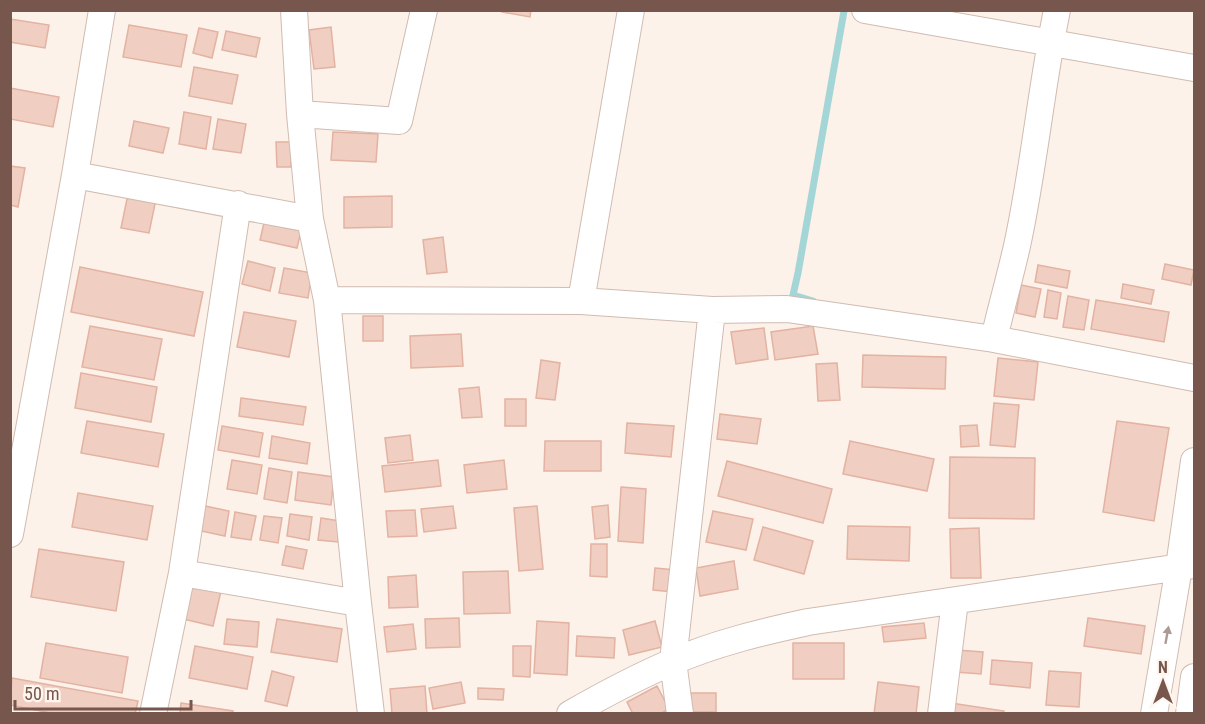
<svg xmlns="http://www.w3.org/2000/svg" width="1205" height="724" font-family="'Roboto Condensed',sans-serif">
  <rect width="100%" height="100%" fill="#fcf2e9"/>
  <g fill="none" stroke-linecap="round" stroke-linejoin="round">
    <!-- stream -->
    <path stroke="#a4d6d7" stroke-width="7" d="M813 301 793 295 798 273 844 11"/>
  </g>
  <!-- building -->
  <path fill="#f0cec1" stroke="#e3b2a2" stroke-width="1.5" d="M503 10H531L530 17 502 12Z
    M10 19 49 25 45 48 10 42Z
    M129 25 187 35 181 67 123 57Z
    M331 27 335 67 314 69 309 30Z
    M199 28 218 32 212 58 193 53Z
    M226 31 260 38 256 57 222 50Z
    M194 67 238 75 232 104 189 96Z
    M10 88 59 97 53 127 10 119Z
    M184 112 211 117 206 149 179 144Z
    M218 119 246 124 241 153 213 149Z
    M134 121 169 128 163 153 129 146Z
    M333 132 378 134 376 162 331 160Z
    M276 142H291V167H277Z
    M10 166 25 168 18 207 10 205Z
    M128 194 156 199 149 233 121 228Z
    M392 196V227L344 228V197Z
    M264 223 301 231 297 248 260 240Z
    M443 237 447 272 427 274 423 240Z
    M248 261 275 268 270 291 242 284Z
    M1165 264 1194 270 1191 285 1162 279Z
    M1038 265 1070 271 1067 288 1035 282Z
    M80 267 203 292 194 336 71 312Z
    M284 268 312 273 308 298 279 293Z
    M1123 284 1154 290 1151 304 1121 298Z
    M1021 285 1041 289 1035 317 1016 313Z
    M1048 290 1061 293 1057 319 1044 317Z
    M1068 296 1089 300 1084 330 1063 327Z
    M1096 300 1169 312 1164 342 1091 329Z
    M244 312 296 321 289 357 237 347Z
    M363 316H383V341H363Z
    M90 326 162 339 154 380 82 367Z
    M813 326 818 354 775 360 771 332Z
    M764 328 768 359 736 364 731 332Z
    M461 334 463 366 411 368 410 336Z
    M863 355 946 357 945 389 862 387Z
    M998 358 1038 362 1034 400 994 396Z
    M541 360 560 363 555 400 536 398Z
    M837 363 840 400 818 401 816 364Z
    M81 373 157 387 151 422 75 408Z
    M479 387 482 417 462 418 459 389Z
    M241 398 306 407 303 425 239 416Z
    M505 399H526V426H505Z
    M994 403 1019 405 1015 447 990 445Z
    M720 414 761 419 757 444 717 439Z
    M87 421 164 434 158 467 81 453Z
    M1117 421 1169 428 1154 521 1103 512Z
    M627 423 674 426 671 457 625 453Z
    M977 425 979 446 961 447 960 426Z
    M222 426 263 433 259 457 218 450Z
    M410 435 413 460 388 463 385 438Z
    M272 436 310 443 307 464 269 458Z
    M545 441H601V471H544Z
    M850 441 934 459 927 491 843 474Z
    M950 457 1035 458 1034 519 949 518Z
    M232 460 262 465 257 494 227 489Z
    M438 460 441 486 385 492 382 466Z
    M504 460 507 489 467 493 464 465Z
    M727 461 832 489 823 523 718 496Z
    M269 468 292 472 287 503 264 499Z
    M298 472 334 477 331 505 295 500Z
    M621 487 646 489 643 543 618 541Z
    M78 493 153 506 147 540 72 527Z
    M608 505 610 537 595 539 592 507Z
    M205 506 229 511 225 536 201 531Z
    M453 506 456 528 424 532 421 509Z
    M537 506 543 569 519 571 514 508Z
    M415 510 417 536 388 537 386 511Z
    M713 511 753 519 746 550 706 542Z
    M235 512 256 516 251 540 231 537Z
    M290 514 312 517 309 540 287 536Z
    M264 516 282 518 278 543 260 540Z
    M321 518 340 521 338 542 318 540Z
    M848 526 910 527 909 561 847 559Z
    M763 527 813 541 804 574 754 560Z
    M979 528 981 578H951L950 529Z
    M591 544H607V577L590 576Z
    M286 546 307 550 303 569 282 565Z
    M39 549 124 562 116 611 31 597Z
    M734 561 738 589 700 596 696 568Z
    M655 568 676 570 674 592 653 590Z
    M508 571 510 613 464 614 463 572Z
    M416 575 418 607 389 608 388 577Z
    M191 585 221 591 213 626 183 619Z
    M459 618 460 647 426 648 425 619Z
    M1088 618 1145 626 1141 654 1084 646Z
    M227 619 259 622 257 647 224 644Z
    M277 619 342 629 337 662 271 652Z
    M537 621 569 623 567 675 534 673Z
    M655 621 662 647 629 655 623 630Z
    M924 623 926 638 884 642 882 627Z
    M413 624 416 649 387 652 384 627Z
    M577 636 615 638 614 658 576 656Z
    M46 643 128 657 122 693 40 678Z
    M793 643H844V679H793Z
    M195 646 253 657 247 689 189 678Z
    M513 646H531L530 677 513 676Z
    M957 650 983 652 981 674 955 672Z
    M992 660 1032 663 1030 688 990 684Z
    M272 671 294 677 287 706 265 701Z
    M1049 671 1081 673 1079 707 1046 705Z
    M12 678 138 701 135 714H56L10 705Z
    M461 682 465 703 433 709 429 688Z
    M878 682 919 687 916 714H874Z
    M425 686 427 714H392L390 689Z
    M657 686 669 709 660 714H633L627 702Z
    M478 688 504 689 503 700 478 699Z
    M691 693H716V712H691Z
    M181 703 233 711V714H180Z
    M951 703 1004 711 1003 714H950Z"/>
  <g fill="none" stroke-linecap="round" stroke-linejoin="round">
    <!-- minor casing -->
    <g stroke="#d0bbb1" stroke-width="28">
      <path id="minor" d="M294 10 300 114 310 219 327 300 358 603 371 714
        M865 10 1194 68
        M300 114 399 121 424 10
        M75 175 310 219
        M327 300 581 301 631 10
        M581 301 712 310 787 309 994 339 1194 378
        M994 339C1001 308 1010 277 1017 246 1034 168 1041 88 1057 10
        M10 534 75 175 102 10
        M182 573 358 603
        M153 714 182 573 238 204
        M570 714C603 695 637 677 672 662 716 643 762 632 808 622L1194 565
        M680 714 673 661 712 310
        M941 714 955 601
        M1154 714 1179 567 1194 461
        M1189 714 1194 677"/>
    </g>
    <!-- minor -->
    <use href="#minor" stroke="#fff" stroke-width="26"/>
  </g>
  <!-- one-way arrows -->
  <defs><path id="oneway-solid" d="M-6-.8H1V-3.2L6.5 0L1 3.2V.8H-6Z" transform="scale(1.5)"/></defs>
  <use fill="#ad9a94" href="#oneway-solid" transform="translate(1167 635) rotate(-80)"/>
  <!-- border -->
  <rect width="1205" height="724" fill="none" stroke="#76564d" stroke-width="24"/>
  <!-- north arrow -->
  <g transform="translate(1163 682)" stroke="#fef6ef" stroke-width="4.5" paint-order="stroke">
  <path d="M0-4.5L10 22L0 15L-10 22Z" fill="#76564d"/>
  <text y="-9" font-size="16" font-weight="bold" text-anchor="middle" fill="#76564d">N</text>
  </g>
  <!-- scale -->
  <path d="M15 700v9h176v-9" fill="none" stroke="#76564d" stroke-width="3"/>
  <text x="24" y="700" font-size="18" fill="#76564d" stroke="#fef6ef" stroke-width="4.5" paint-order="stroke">50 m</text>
</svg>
